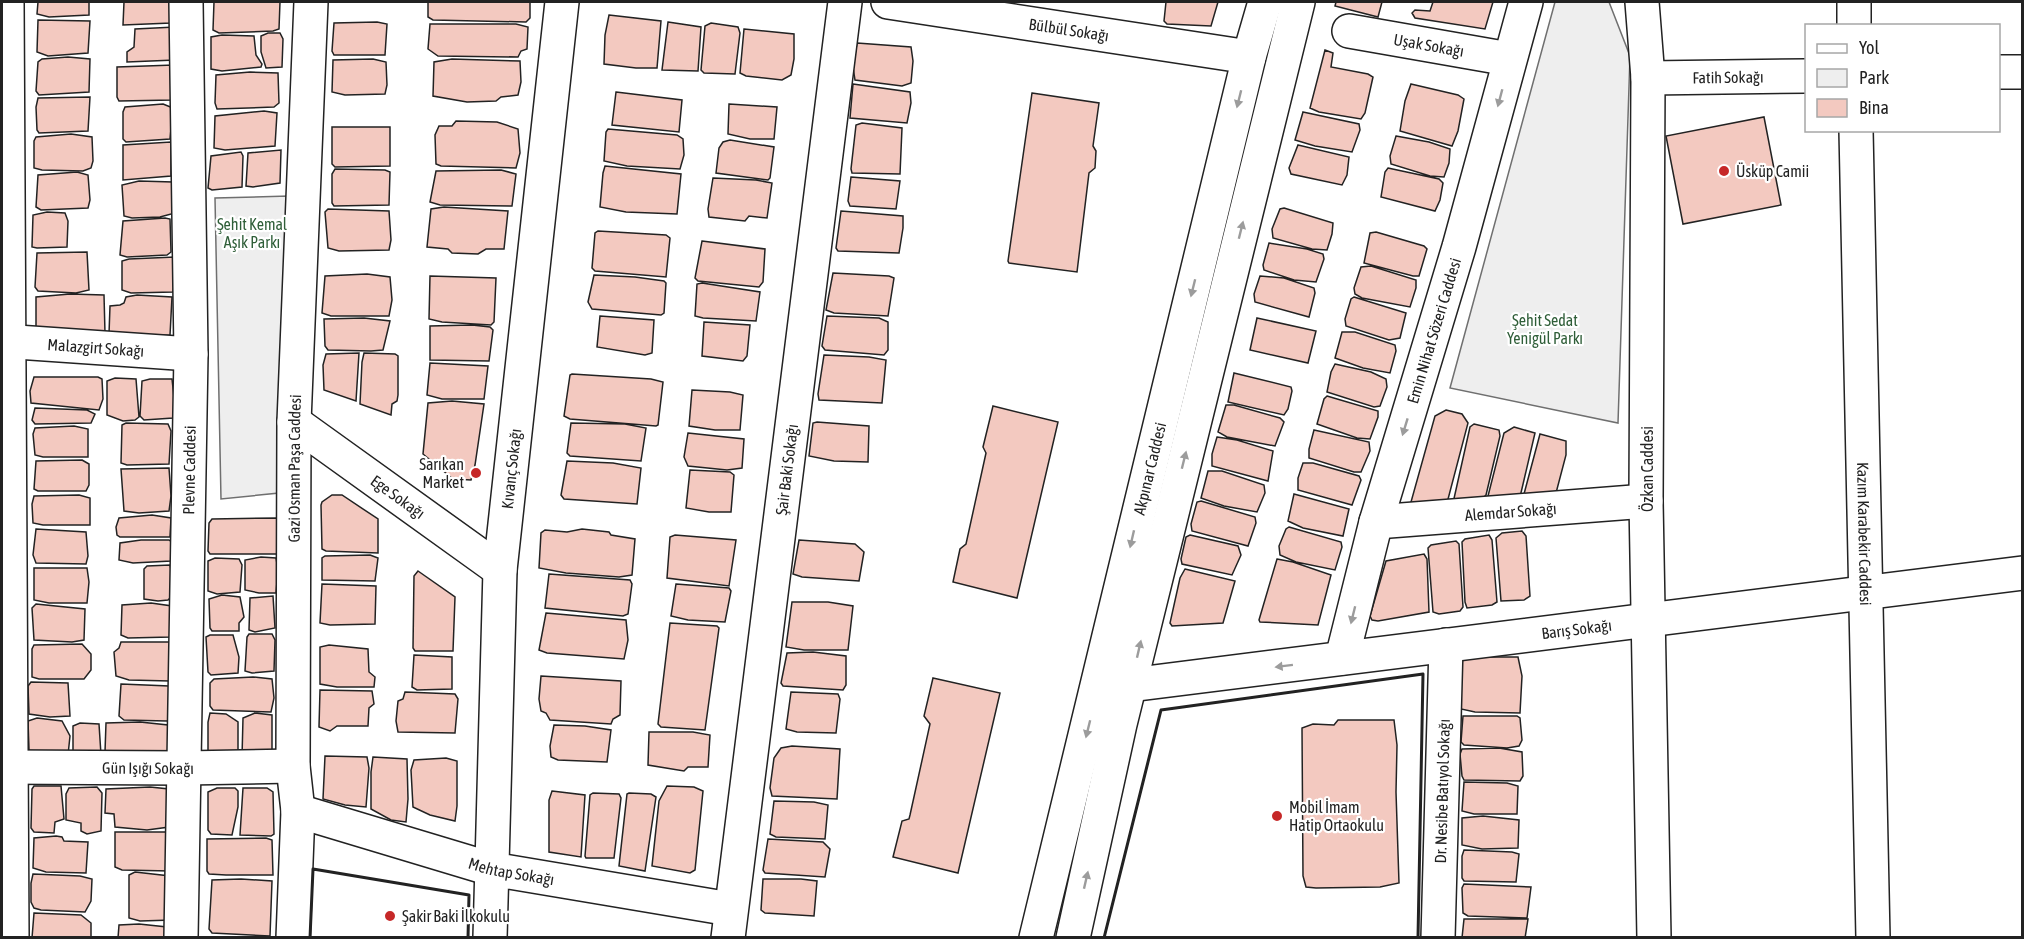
<svg xmlns="http://www.w3.org/2000/svg" width="2024" height="939" font-family="'Asap Condensed',sans-serif">
  <rect width="100%" height="100%" fill="#fff"/>
  <!-- green -->
  <path fill="#eee" stroke="#6f6f6f" stroke-width="1.5" d="M1555 2H1609L1630 56 1618 423 1450 388Z
    M289 196 279 493 221 499 215 198Z"/>
  <!-- building -->
  <path fill="#f3c9c0" stroke="#222" stroke-width="1.5" d="M38 2H89V15L49 17 37 14Z
    M124 2H171V23L123 25Z
    M214 2H280L279 29 273 31 219 33 213 30Z
    M428 2H530V18L526 22 433 20 428 17Z
    M1166 2H1218L1211 26 1167 24 1164 21Z
    M1336 2H1382L1378 17 1335 6Z
    M1433 2H1493L1485 29 1415 18 1412 13 1415 10 1430 11Z
    M609 15 661 21 657 68H636L604 64 605 35Z
    M38 20 90 21 88 53 48 56 37 52Z
    M377 22 387 24 385 55H334L332 51 334 23Z
    M668 22 701 27 698 71 662 70Z
    M711 23 738 27 740 33 735 74 704 73 701 70 705 26Z
    M430 24H516L528 27 527 49 521 51 518 57 438 56 428 49Z
    M175 27V60L127 62V52L134 47 135 29Z
    M744 29 794 34V59L791 75 782 80 746 76 740 73Z
    M268 33H280L283 39 282 67 266 68 261 52V36Z
    M222 35 254 36 256 55 262 64 261 67 222 71 211 69V37Z
    M857 43 911 47 913 61 911 83 902 86 855 80 853 67Z
    M1325 50 1333 53 1331 67 1368 74 1373 77 1365 113 1361 119 1319 112 1310 108Z
    M68 57 90 59 89 92 39 95 36 91 38 62 42 59Z
    M373 59 386 62 387 85 385 94 345 95 332 92 333 60Z
    M452 59 520 61 521 82 518 95 501 97 496 101 467 102 433 96 434 62Z
    M174 65 173 100 119 101 117 97V67Z
    M250 72 278 73 279 103 274 107 217 109 215 103 216 75Z
    M853 84 910 92 911 103 907 123 850 118Z
    M1411 84 1458 95 1464 99 1458 131 1452 146 1400 131 1405 101Z
    M616 92 682 100 679 132 612 125Z
    M1032 93 1099 103 1093 146 1096 151 1095 168 1089 173 1077 272 1009 263 1008 261Z
    M90 97 88 131 39 133 37 130 36 107 38 98Z
    M163 104 173 108 170 139 126 142 123 139V112L125 107Z
    M729 104 777 107 774 139H750L728 134Z
    M264 111 277 113 275 146 225 150 214 148 215 116Z
    M1303 112 1359 124 1360 130 1352 152 1315 146 1295 140Z
    M1764 117 1781 205 1683 224 1666 136Z
    M456 121 497 122 518 129 520 153 516 168 441 166 436 164 435 135 439 126H452Z
    M862 123 902 128 900 174 852 173 851 169 856 125Z
    M332 127H390V166L335 167 332 164Z
    M608 129 677 135 683 139 684 155 680 169 627 166 604 161 606 132Z
    M71 134 92 137 93 161 91 168 83 171 42 170 34 168V141L36 137Z
    M1396 136 1429 142 1450 149 1449 163 1444 177 1430 176 1391 164 1390 156Z
    M730 140 774 147 770 178 768 180 716 173 719 148 723 142Z
    M171 142V176L123 180V145Z
    M1298 145 1349 157 1347 175 1342 185 1291 174 1289 168Z
    M281 150 280 183 253 187 246 186 248 153Z
    M241 152 243 156 242 187 212 190 208 188 211 156Z
    M605 166 681 174 677 214 626 212 600 207 603 173Z
    M1388 168 1439 179 1443 183 1440 200 1435 211 1381 197 1385 172Z
    M335 169 385 170 390 172 389 205 334 206 332 203V174Z
    M501 170 516 174 512 206 440 205 430 202 436 171Z
    M77 172 88 175 90 200 88 208 41 210 36 207 38 175Z
    M851 177 900 181 896 209 850 206 848 201Z
    M713 178 756 180 772 183 767 218 749 216 745 221 709 217 708 209Z
    M139 181 173 182 175 213 160 217 132 218 124 216 122 185Z
    M444 207 508 211 504 249H486L478 254 452 253 448 249 427 247 431 209Z
    M1284 208 1333 223 1332 234 1327 250 1312 249 1273 238 1272 229 1280 209Z
    M328 209 389 211 391 240 389 250 339 251 328 248 325 212Z
    M841 211 903 216V228L899 253 838 251 836 248Z
    M47 212 65 213 68 221 67 247 37 248 32 247 33 215Z
    M165 218 170 219 171 252 167 255 127 257 120 255 123 221Z
    M598 231 666 235 670 238 666 277 595 271 592 268 595 233Z
    M1376 232 1424 246 1427 249 1419 276H1413L1364 263 1370 233Z
    M702 241 765 249 763 282 759 287 698 281 695 278Z
    M1269 243 1307 249 1323 254 1324 259 1316 282 1294 280 1264 270 1263 265Z
    M87 252 89 290 76 293 38 291 35 287 37 253Z
    M175 257 176 275 173 292 131 293 122 290V261L129 259Z
    M1371 266 1416 280V288L1410 307 1362 298 1355 294 1354 288 1361 267Z
    M833 273 889 276 894 278 888 316 834 313 826 310Z
    M367 274 390 277 392 300 389 316H331L322 313 325 276Z
    M594 275 635 277 664 281 666 283 664 313 661 315 592 309 588 302Z
    M430 276 496 278 494 322 491 325 442 322 429 319Z
    M1260 276 1284 278 1314 288 1315 293 1309 317 1255 302 1254 294Z
    M702 283 760 292 756 321 703 318 695 316 697 284Z
    M70 294 104 295 105 333 36 330V297Z
    M137 295 172 297 170 335 111 336 109 334 110 306 120 305 124 303 126 297Z
    M1354 297 1406 313 1400 338 1389 340 1346 326 1345 319 1351 299Z
    M600 316 654 320 652 353 645 355 597 347Z
    M827 316 879 318 888 322V350L884 355 825 350 822 346Z
    M364 318 390 321 383 350 371 351 328 350 325 346 324 319Z
    M1257 318 1316 331 1308 363 1250 350Z
    M704 322 750 325 747 356 743 361 702 356Z
    M472 325 490 327 493 330 489 361 430 360V326Z
    M1342 332H1355L1395 345 1396 351 1390 373 1363 368 1335 358Z
    M359 353 356 401 324 390 323 365 326 354Z
    M364 353 395 354 398 356V395L397 401 392 404 391 415 360 404 362 362Z
    M824 355 869 357 886 360 882 403 819 400 818 394Z
    M430 363 488 366 484 399H442L427 395Z
    M1335 364 1371 372 1386 379 1387 387 1380 406 1374 407 1327 392 1331 372Z
    M1234 373 1291 387 1292 391 1288 409 1284 415 1228 402Z
    M572 374 651 379 663 382 658 425 656 426 570 419 564 416 570 375Z
    M34 377H98L102 379 103 399 99 410 31 403 30 391Z
    M115 378 136 379 139 417 135 420 123 421 107 415V381Z
    M150 379H172L175 407 173 418 144 420 140 416 142 381Z
    M692 390 730 392 743 395 740 430H715L689 426Z
    M1327 396 1378 411V417L1370 439 1357 438 1317 424 1324 399Z
    M452 401 484 404 475 465 471 480 453 479 423 454 428 403Z
    M1226 405H1234L1280 418 1284 422 1275 446 1227 437 1218 432Z
    M993 406 1058 422 1017 598 953 582 960 549 966 544 986 453 983 447Z
    M35 408 87 410 95 414 91 423 35 424 32 420Z
    M1446 410 1462 414 1468 423 1447 503 1412 508 1411 502 1435 416Z
    M817 422 869 426 868 462 834 461 809 456 813 423Z
    M126 423 168 424 171 431 169 464 127 465 121 463 122 425Z
    M571 423 625 424 646 428 641 461 570 456 567 453Z
    M1474 424 1499 430 1500 436 1486 495 1479 502 1453 503 1470 427Z
    M74 426 88 429V457H43L35 455 33 434 35 428Z
    M1514 427 1535 433 1520 497 1489 501 1488 496 1504 433Z
    M1314 430 1369 442 1370 451 1361 472H1354L1309 458V449Z
    M688 433 744 439 742 468 727 470 688 466 684 457Z
    M1540 434 1566 441V455L1556 493 1524 494Z
    M1217 437 1237 440 1273 451 1268 481 1212 466V454Z
    M82 460 89 464V485L86 491H38L34 489 36 461Z
    M567 461 613 463 641 468 637 504 564 499 561 495Z
    M1303 463H1313L1359 476 1361 480 1352 505 1298 490V478Z
    M169 468 171 496 169 511 139 513 124 511 121 469Z
    M690 470 730 472 734 475 731 512H709L686 508Z
    M1208 471H1222L1264 485 1265 493 1257 512 1224 506 1201 498Z
    M1294 494 1349 509 1343 536 1303 528 1288 521Z
    M79 495 90 498V525H43L33 523 32 504 34 496Z
    M332 495H342L378 519V553L326 551 322 549 321 505 322 502Z
    M1201 501 1255 517 1256 523 1248 546 1192 531 1191 524 1197 502Z
    M152 515 171 518 170 537H120L117 535 116 527 119 518Z
    M277 518 281 521 279 554H210L208 551 209 523 212 519Z
    M1289 527 1341 542 1342 547 1335 570 1296 562 1280 555 1279 546 1286 529Z
    M36 529 86 532 88 556 86 564 36 563 33 555Z
    M582 529 609 532 611 535 635 539 632 575 619 577 566 573 539 568 541 533 545 530 567 532Z
    M1522 531 1526 536 1530 596 1524 600 1501 601 1496 538 1502 533Z
    M675 535 736 540 729 586 667 578 670 537Z
    M1190 535 1238 546 1241 555 1232 575 1182 564 1181 559 1186 537Z
    M1489 535 1492 540 1497 602 1492 605 1467 608 1465 602 1462 542 1465 539Z
    M141 540H169L173 543 171 561 133 563 119 560 120 543Z
    M799 540 855 544 864 552 859 581 802 577 793 574Z
    M1456 541 1459 544 1463 607 1460 611 1439 614 1433 612 1428 548 1431 545Z
    M1424 554 1427 559 1429 612 1378 621 1372 620 1370 616 1386 561Z
    M370 555 378 558 375 581 322 580V558L325 556Z
    M261 557 276 558 278 570 276 593H259L245 590V560Z
    M215 558 239 559 242 565 240 592 217 594 208 591V561Z
    M1277 559 1293 562 1331 575 1318 625 1260 622 1259 620Z
    M170 565 172 574 171 597 168 600 158 601 144 599V569L147 566Z
    M34 568H87L89 582 87 603H49L34 600Z
    M1185 569 1235 581 1223 623 1172 626 1170 623 1180 578Z
    M418 571 455 597 453 651H415L413 648 414 576Z
    M549 574 630 580 632 584 628 614 623 616 545 608Z
    M322 584 376 586 375 624 330 625 320 623Z
    M676 584 729 588 731 591 725 622 688 620 671 616Z
    M222 595 240 597 244 617 239 623V631H212L210 628 209 599Z
    M273 596 275 628 255 632 249 630 250 598Z
    M792 602H828L853 606 848 650H804L786 647Z
    M151 603 172 606 171 637 128 638 121 635 122 605Z
    M36 604 85 609 84 640 72 642 34 640 32 608Z
    M546 613 626 620 628 640 624 659 547 653 539 650Z
    M670 623 717 626 719 628 705 730 661 727 658 724Z
    M249 634H272L275 640 274 671 252 673 245 671 247 637Z
    M210 635H233L239 657 238 673 211 675 208 672 206 637Z
    M121 642H171L170 681 129 680 116 676 114 652 119 648Z
    M82 644 91 654V670L84 679H39L32 677V649L34 645Z
    M329 645 368 649 369 672 375 677 374 687H337L320 684V647Z
    M813 652 846 656V685L843 690 783 686 781 683 787 653Z
    M414 655 452 657V689L417 690 412 687Z
    M1471 657H1518L1522 676 1520 713 1475 712 1461 709V660Z
    M541 676 621 681 620 715 613 719 611 724 550 720 546 713 541 711 539 699Z
    M253 677 272 679 274 698 271 712 213 710 210 706V683L214 679Z
    M933 678 1000 693 958 873 893 857 902 821 909 819 910 815 930 724 924 716Z
    M31 682 68 683 70 716 50 717 29 714 28 686Z
    M121 684 169 686 170 719 167 721 124 720 119 716Z
    M320 690 372 691 374 704 369 708 368 726H337L330 731 319 727Z
    M405 692 455 694 458 699 455 733 398 732 396 721 398 701 403 699Z
    M791 692 838 694 840 699 836 733 797 732 786 729Z
    M210 713 226 714 238 722V756L208 754V722Z
    M255 713 272 715V758L242 757 243 718Z
    M1463 716H1517L1520 718 1522 740 1519 746 1507 748 1464 745 1461 742Z
    M37 718 62 721 70 736 68 755 31 754 29 750 28 721Z
    M1338 720H1394L1397 745 1396 792 1399 883 1380 887 1316 888 1306 887 1303 876 1302 728 1313 724 1334 725Z
    M140 722 168 725V751L164 753 105 752 106 723Z
    M80 723 99 724 101 755 73 754V726Z
    M554 725 585 726 611 730 607 762 558 760 551 757 550 746Z
    M649 732H693L710 735 708 767H688L684 771 648 765Z
    M792 746 840 749 837 799 772 796 770 788 774 758 781 748Z
    M1499 748 1522 752 1523 776 1520 781 1464 780 1462 776 1460 754 1462 749Z
    M325 756 367 757 369 768 366 807 345 805 323 799Z
    M373 757 407 759 408 799 406 822 391 820 371 809V772Z
    M446 758 457 761V806L455 821 430 815 413 807 411 770 414 760Z
    M1464 782 1507 783 1518 786 1517 814H1474L1462 811Z
    M34 786H61L64 819 55 822 54 833 34 832 31 828 32 789Z
    M667 786 694 787 703 791 695 870 690 873 652 866 659 801Z
    M97 787 102 793 101 831 87 834 81 831V823L66 820V794L69 788Z
    M150 787 169 789V827L147 830 115 827 114 814 105 813 106 789Z
    M217 788H235L238 791V807L232 835 211 834 208 830V792Z
    M243 788H267L273 792 274 834 271 836 240 835Z
    M552 791 585 795 581 857 549 852V800Z
    M593 793 619 794 621 798 614 858H586L585 856 590 795Z
    M629 793 651 794 656 797 645 871 619 866 627 794Z
    M774 801 814 802 828 805 825 839 776 837 770 834Z
    M1483 816 1519 820 1518 848 1482 849 1462 845V818Z
    M115 832H170V871L122 870 115 867Z
    M56 836 62 837 64 841 88 842 86 873 46 872 33 868 34 838Z
    M266 838 272 840 273 875H226L209 874 207 871V839Z
    M768 839 823 842 830 849 825 877 765 873 763 870Z
    M1464 850 1512 852 1519 854 1516 882 1464 881 1462 878V856Z
    M135 872 170 876 172 920 140 921 129 918V875Z
    M33 874 80 876 92 879 91 901 85 912 41 910 34 908 31 902V883Z
    M241 879 272 881 270 936 212 933 209 929 212 880Z
    M763 879H801L817 881 814 916 765 913 761 910Z
    M1464 884 1531 887 1527 918 1468 916 1463 913 1462 888Z
    M34 913 81 915 91 923V938H32Z
    M1464 919H1528L1525 938H1462Z
    M139 924 167 927 168 938H118L119 925Z"/>
  <g fill="none" stroke-linecap="round" stroke-linejoin="round">
    <!-- minor casing -->
    <g stroke="#222" stroke-width="36">
      <g id="minor">
        <path d="M7 2 12 938"/>
        <path id="s1" d="M888 2 1249 57"/>
        <path d="M1642 2 1648 78 1646 501 1654 938"/>
        <path d="M1854 2V26"/>
        <path id="s2" d="M1349 31 1509 59"/>
        <path d="M1998 72H2022"/>
        <path id="s3" d="M1648 78 1806 76"/>
        <path id="s4" d="M1856 130 1873 938"/>
        <path id="s5" d="M2 341 191 354"/>
        <path id="s6" d="M294 422 500 570"/>
        <path id="s7" d="M1376 522 1646 501"/>
        <path id="s8" d="M1342 658 1376 522 1459 247 1526 2"/>
        <path id="s9" d="M1130 685 2022 573"/>
        <path id="s10" d="M2 767 184 768 293 766"/>
        <path id="s11" d="M298 811 491 869 730 909"/>
        <path id="s12" d="M181 938 191 354 186 2"/>
        <path id="s13" d="M293 938 298 811 293 766 294 422 311 2"/>
        <path id="s14" d="M490 938 500 570 562 2"/>
        <path id="s15" d="M728 938 845 2"/>
        <path id="s16" d="M1438 938 1446 645"/>
      </g>
    </g>
    <!-- major casing -->
    <g stroke="#222" stroke-width="36">
      <g id="major">
        <path id="s17" d="M1036 938 1249 57 1265 2"/>
        <path d="M1073 938 1120 724 1298 2"/>
      </g>
    </g>
    <!-- minor -->
    <use href="#minor" stroke="#fff" stroke-width="33"/>
    <!-- major -->
    <use href="#major" stroke="#fff" stroke-width="33"/>
    <!-- wall -->
    <path stroke="#222" stroke-width="3" d="M310 938 313 869 469 895 468 938
      M1104 938 1161 710 1423 674 1418 938"/>
  </g>
  <!-- one-way arrows -->
  <defs><path id="oneway-solid" d="M-6-.8H1V-3.2L6.5 0L1 3.2V.8H-6Z" transform="scale(1.5)"/></defs>
  <g fill="#9c9c9c">
    <use href="#oneway-solid" transform="translate(1500 98) rotate(105)"/>
    <use href="#oneway-solid" transform="translate(1239 99) rotate(104)"/>
    <use href="#oneway-solid" transform="translate(1241 230) rotate(-76)"/>
    <use href="#oneway-solid" transform="translate(1193 288) rotate(104)"/>
    <use href="#oneway-solid" transform="translate(1405 427) rotate(107)"/>
    <use href="#oneway-solid" transform="translate(1184 460) rotate(-76)"/>
    <use href="#oneway-solid" transform="translate(1132 539) rotate(103)"/>
    <use href="#oneway-solid" transform="translate(1353 615) rotate(104)"/>
    <use href="#oneway-solid" transform="translate(1139 649) rotate(-77)"/>
    <use href="#oneway-solid" transform="translate(1284 666) rotate(173)"/>
    <use href="#oneway-solid" transform="translate(1088 729) rotate(104)"/>
    <use href="#oneway-solid" transform="translate(1086 880) rotate(-77)"/>
  </g>
  <!-- markers -->
  <g fill="#c62828" stroke="#fff" stroke-width="2">
    <circle cx="1724" cy="171" r="6"/>
    <circle cx="476" cy="473" r="6"/>
    <circle cx="1277" cy="816" r="6"/>
    <circle cx="390" cy="916" r="6"/>
  </g>
  <g text-anchor="middle" dominant-baseline="central" stroke-width="4.5" stroke-linejoin="round" paint-order="stroke">
    <!-- street labels -->
    <g font-size="16" fill="#222" stroke="#fff">
      <text stroke="none"><textPath href="#s1" startOffset="183">Bülbül Sokağı</textPath></text>
      <text stroke="none"><textPath href="#s2" startOffset="81">Uşak Sokağı</textPath></text>
      <text stroke="none"><textPath href="#s3" startOffset="80">Fatih Sokağı</textPath></text>
      <text stroke="none"><textPath href="#s8" startOffset="340">Emin Nihat Sözeri Caddesi</textPath></text>
      <text stroke="none"><textPath href="#s5" startOffset="94">Malazgirt Sokağı</textPath></text>
      <text stroke="none"><textPath href="#s14" startOffset="470">Kıvanç Sokağı</textPath></text>
      <text stroke="none"><textPath href="#s15" startOffset="472">Şair Baki Sokağı</textPath></text>
      <text stroke="none"><textPath href="#s17" startOffset="483">Akpınar Caddesi</textPath></text>
      <text transform="translate(1647 469) rotate(-90)">Özkan Caddesi</text>
      <text stroke="none"><textPath href="#s12" startOffset="468">Plevne Caddesi</textPath></text>
      <text stroke="none"><textPath href="#s13" startOffset="470">Gazi Osman Paşa Caddesi</textPath></text>
      <text stroke="none"><textPath href="#s6" startOffset="128">Ege Sokağı</textPath></text>
      <text stroke="none"><textPath href="#s7" startOffset="135">Alemdar Sokağı</textPath></text>
      <text stroke="none"><textPath href="#s4" startOffset="404">Kazım Karabekir Caddesi</textPath></text>
      <text stroke="none"><textPath href="#s9" startOffset="450">Barış Sokağı</textPath></text>
      <text stroke="none"><textPath href="#s10" startOffset="146">Gün Işığı Sokağı</textPath></text>
      <text stroke="none"><textPath href="#s16" startOffset="147">Dr. Nesibe Batıyol Sokağı</textPath></text>
      <text stroke="none"><textPath href="#s11" startOffset="222">Mehtap Sokağı</textPath></text>
    </g>
    <!-- poi labels -->
    <g font-size="16" fill="#222" stroke="#fff" text-anchor="start">
      <text x="1736" y="171">Üsküp Camii</text>
      <text x="464" y="464" text-anchor="end">Sarıkan<tspan x="464" dy="18">Market</tspan></text>
      <text x="1289" y="807">Mobil İmam<tspan x="1289" dy="18">Hatip Ortaokulu</tspan></text>
      <text x="402" y="916">Şakir Baki İlkokulu</text>
    </g>
    <!-- park labels -->
    <g font-size="16" fill="#2f5e38" stroke="#fff">
      <text x="252" y="224">Şehit Kemal<tspan x="252" dy="18">Aşık Parkı</tspan></text>
      <text x="1545" y="320">Şehit Sedat<tspan x="1545" dy="18">Yenigül Parkı</tspan></text>
    </g>
  </g>
  <!-- border -->
  <rect width="2024" height="939" fill="none" stroke="#222222" stroke-width="6"/>
  <!-- legend -->
  <rect x="1805" y="24" width="195" height="108" fill="#ffffff" stroke="#a7a7a7" stroke-width="1.5"/>
  <rect x="1817" y="44" width="30" height="9" fill="#ffffff" stroke="#a7a7a7" stroke-width="1.5"/>
  <text x="1859" y="54" font-size="18" fill="#222222">Yol</text>
  <rect x="1817" y="69" width="30" height="18" fill="#eeeeee" stroke="#a7a7a7" stroke-width="1.5"/>
  <text x="1859" y="84" font-size="18" fill="#222222">Park</text>
  <rect x="1817" y="99" width="30" height="18" fill="#f3c9c0" stroke="#a7a7a7" stroke-width="1.5"/>
  <text x="1859" y="114" font-size="18" fill="#222222">Bina</text>
</svg>
